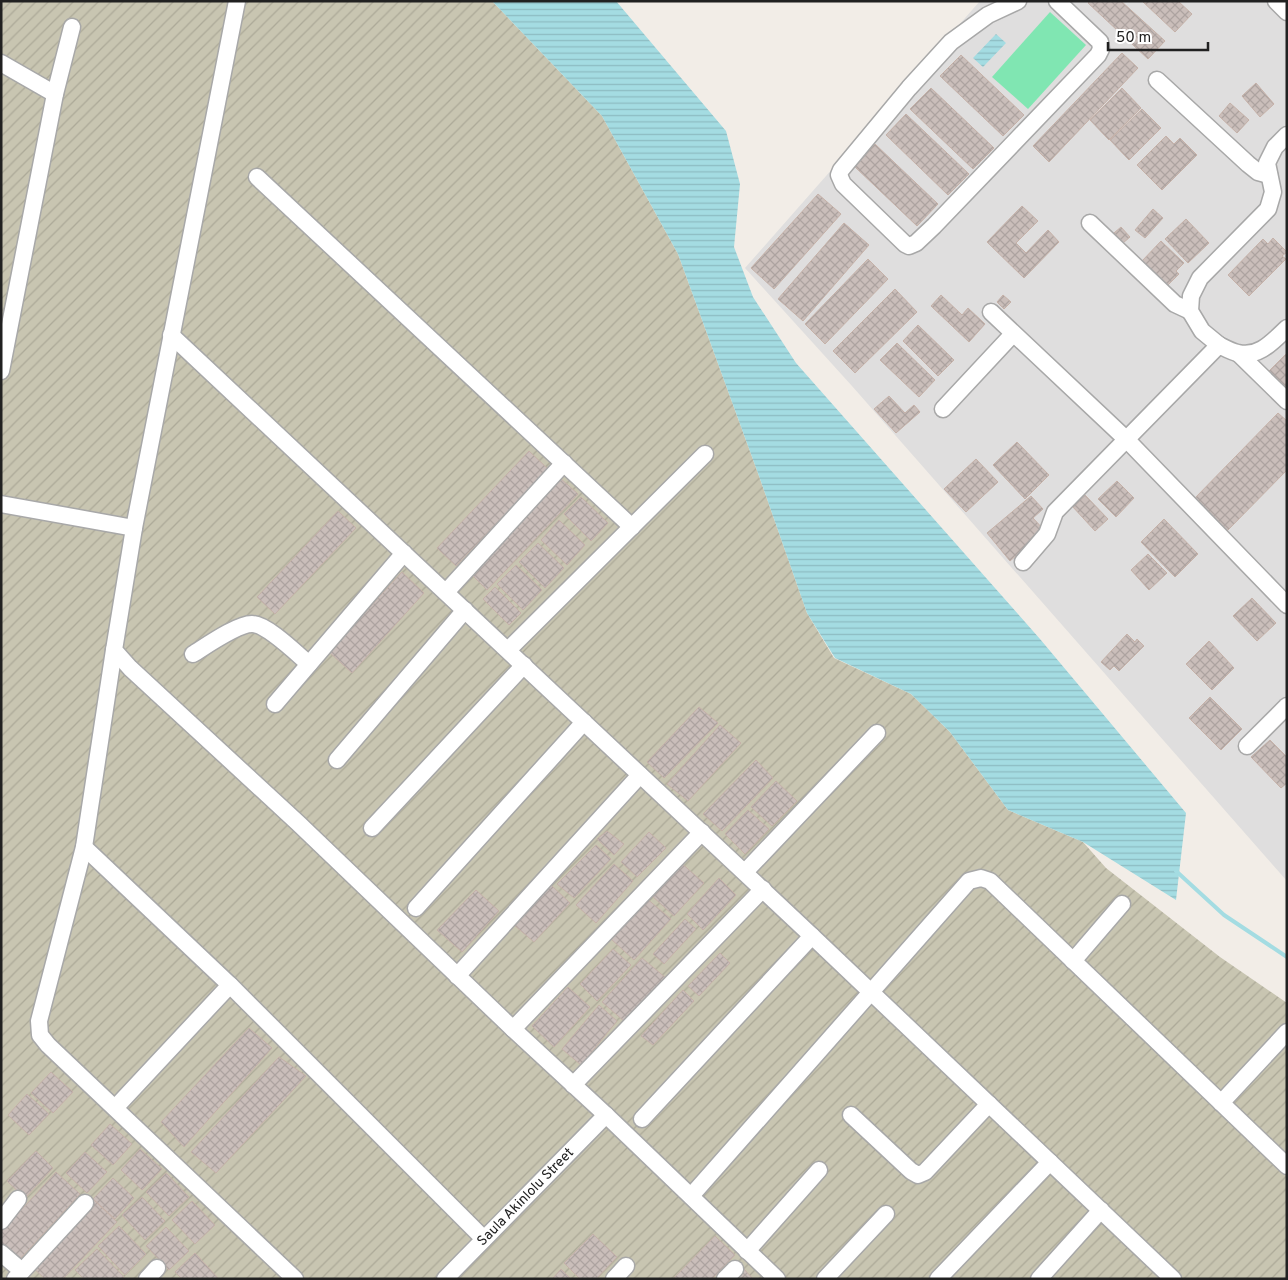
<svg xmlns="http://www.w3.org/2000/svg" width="1288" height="1280" font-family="Overpass,sans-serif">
  <defs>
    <pattern id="construction-furrows" width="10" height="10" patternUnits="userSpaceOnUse" patternTransform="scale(1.25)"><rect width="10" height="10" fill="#c8c5b1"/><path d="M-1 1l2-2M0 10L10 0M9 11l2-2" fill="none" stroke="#aca998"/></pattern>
    <pattern id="water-rules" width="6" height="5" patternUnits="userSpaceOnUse" patternTransform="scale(1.25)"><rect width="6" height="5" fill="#a4dce2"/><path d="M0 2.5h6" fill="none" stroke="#8dbcc2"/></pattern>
    <pattern id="building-cross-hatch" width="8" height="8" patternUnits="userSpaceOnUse" patternTransform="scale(1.25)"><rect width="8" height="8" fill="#cabeba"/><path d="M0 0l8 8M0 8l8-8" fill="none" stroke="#ada3a0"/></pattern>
  </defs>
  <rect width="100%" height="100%" fill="#f2ede7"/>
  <!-- residential -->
  <path fill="#dfdede" d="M980 1H1287V881L852 386 745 268Z"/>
  <!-- construction -->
  <path fill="url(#construction-furrows)" d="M1 1H492L602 116 678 254 759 476 807 613 834 658 911 694 950 732 1008 810 1083 842 1106 868 1220 957 1287 1003V1279H1Z"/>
  <!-- pitch -->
  <path fill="#80e6b2" d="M1050 12 1086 45 1028 109 992 77Z"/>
  <!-- water -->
  <path fill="url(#water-rules)" d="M492 1H616L726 131 740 184 734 247 753 297 796 363 1040 639 1186 813 1176 900 1083 842 1008 810 950 732 911 694 835 658 807 613 759 476 678 254 602 116Z
    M996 34 1006 43 983 67 973 58Z"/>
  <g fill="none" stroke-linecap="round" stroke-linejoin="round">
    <!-- stream -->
    <path stroke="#a4dce2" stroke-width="4" d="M1176 871 1224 915 1287 957"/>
  </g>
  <!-- building -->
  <path fill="url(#building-cross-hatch)" stroke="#c5b1a8" d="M1090 1H1121L1165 41 1148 59 1088 3Z
    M1142 1H1178L1192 14 1175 32Z
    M1122 53 1138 68 1049 162 1033 146Z
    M961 55 1024 115 1003 136 940 76Z
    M1256 83 1274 104 1260 117 1242 96Z
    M931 88 994 148 973 169 910 109Z
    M1122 88 1141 108 1109 140 1090 120Z
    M1230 103 1249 120 1237 133 1219 116Z
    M1142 109 1161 128 1129 160 1110 140Z
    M906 114 969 174 948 195 886 135Z
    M1166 136 1174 144 1180 138 1197 155 1162 190 1137 165Z
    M875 144 938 204 917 226 854 166Z
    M818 194 841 214 774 289 751 268Z
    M1022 206 1038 221 1016 243 1026 253 1048 230 1059 242 1024 278 987 242Z
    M1153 209 1163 218 1145 238 1135 230Z
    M1186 219 1209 243 1188 263 1165 239Z
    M844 223 869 245 803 321 778 299Z
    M1121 227 1130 237 1123 243 1114 233Z
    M1273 238 1287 252 1282 256 1286 259 1249 296 1228 275 1263 239 1268 244Z
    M1161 241 1184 263 1176 271 1179 274 1167 286 1142 261Z
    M868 259 888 279 825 344 805 324Z
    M895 289 917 312 855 373 833 351Z
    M941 295 962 315 968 308 985 324 969 342 931 306Z
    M1003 295 1011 302 1004 309 997 302Z
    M918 325 954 360 938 376 903 341Z
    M897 343 935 380 919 397 880 360Z
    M1287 353V388L1269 371Z
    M889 396 905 413 914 405 920 412 896 433 874 409Z
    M1278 413 1287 421V470L1227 531 1194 499Z
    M1017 442 1049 475 1025 499 993 465Z
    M529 451 548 469 456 566 437 548Z
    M976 459 998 482 966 512 944 489Z
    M560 478 578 494 487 590 470 573Z
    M1117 481 1134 498 1116 517 1098 499Z
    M1085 495 1108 519 1095 531 1072 506Z
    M1031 496 1043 509 1033 518 1045 531 1010 561 987 533Z
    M581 497 608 523 591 541 564 514Z
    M338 511 356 528 275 614 257 597Z
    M1164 519 1198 554 1175 577 1141 542Z
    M559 520 585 545 567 565 541 540Z
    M538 543 564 568 545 588 519 562Z
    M1148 554 1167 573 1149 590 1131 570Z
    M516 565 542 590 523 610 497 584Z
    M402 572 424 593 352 673 329 652Z
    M495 587 521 613 509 625 483 599Z
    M1252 598 1276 623 1257 641 1233 616Z
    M1127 634 1135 642 1137 639 1144 646 1119 671 1114 666 1110 670 1101 662Z
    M1209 641 1234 668 1212 690 1186 664Z
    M1210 697 1242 729 1221 750 1189 718Z
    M699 707 718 723 664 778 647 762Z
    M720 725 741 743 688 801 667 784Z
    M1270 740 1287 757V783L1281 788 1251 757Z
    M756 760 773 778 722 831 703 814Z
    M776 781 797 801 772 826 751 807Z
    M748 810 769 829 745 854 725 834Z
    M607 831 624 844 614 855 597 839Z
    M649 832 666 848 637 877 621 862Z
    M596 845 611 859 574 898 557 884Z
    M680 862 704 883 674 916 651 895Z
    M614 864 633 881 596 923 576 905Z
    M719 878 736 895 703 930 687 914Z
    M551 885 570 903 534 942 514 925Z
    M476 890 499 911 462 952 437 930Z
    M646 898 671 919 634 960 611 939Z
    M685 919 696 929 664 964 653 954Z
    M613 949 631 965 597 1001 580 984Z
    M720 953 730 963 699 996 688 986Z
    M642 958 666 978 625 1022 602 1002Z
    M568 987 590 1007 554 1047 532 1026Z
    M683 990 694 1001 653 1045 641 1036Z
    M599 1005 617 1021 581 1065 562 1049Z
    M249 1028 272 1048 184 1147 161 1122Z
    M279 1057 306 1076 216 1173 191 1152Z
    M51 1072 73 1092 53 1113 31 1093Z
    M27 1094 49 1114 29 1135 8 1115Z
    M110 1124 132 1144 113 1165 91 1145Z
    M140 1149 162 1169 142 1190 121 1170Z
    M36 1151 53 1168 25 1198 7 1181Z
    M85 1152 107 1172 87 1193 66 1173Z
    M56 1172 80 1194 18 1261 1 1246V1232Z
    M166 1173 189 1197 169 1216 146 1192Z
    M113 1178 134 1198 115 1219 93 1199Z
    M142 1197 165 1221 145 1240 122 1215Z
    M92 1198 117 1222 63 1279H45L29 1264Z
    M192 1201 215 1225 195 1244 172 1220Z
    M119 1226 146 1254 125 1275 98 1246Z
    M166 1227 189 1251 169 1270 146 1246Z
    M593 1234 617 1257 596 1279H580L564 1263Z
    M715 1236 735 1255 712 1279H673Z
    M97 1249 124 1277 122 1279H84L75 1270Z
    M195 1253 218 1278 217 1279H182L175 1272Z
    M561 1269 571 1279H552Z
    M744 1269 753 1279H734Z"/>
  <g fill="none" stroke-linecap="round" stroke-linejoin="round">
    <!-- minor casing -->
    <g stroke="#a8a8a8" stroke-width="19">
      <g id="minor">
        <path d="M237 1 134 528 114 650 130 668 298 823 513 1029 606 1115 777 1279"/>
        <path d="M1018 1 988 15 951 42 909 88 841 170 839 175 843 184 905 244 909 246 916 243 934 226 1098 55 1101 49 1100 42 1057 1"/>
        <path d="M1276 1 1287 12"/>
        <path d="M1 63 55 94 1 371"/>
        <path d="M1157 80 1248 164 1258 172 1269 175"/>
        <path d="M55 94 72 27"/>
        <path d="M257 177 632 527"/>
        <path d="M1090 223 1175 304 1190 311"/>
        <path d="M991 312 1127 440 1287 605"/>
        <path d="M171 335 812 936 1173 1279"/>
        <path d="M1219 345 1202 331 1190 311 1191 296 1200 278 1268 209 1273 192 1267 163 1275 147 1287 135"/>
        <path d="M1239 354 1287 401"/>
        <path d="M943 409 1013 334"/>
        <path d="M1 504 134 528"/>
        <path d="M1023 562 1047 534 1055 512 1219 345C1225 348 1232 352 1238 353 1259 358 1273 341 1287 328"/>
        <path d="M447 591 564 463"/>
        <path d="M114 650 84 847 39 1021 40 1035 48 1045 295 1279"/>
        <path d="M508 650 705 454"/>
        <path d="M193 654C206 646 237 624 252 624 267 624 297 654 309 664"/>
        <path d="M275 704 404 553"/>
        <path d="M1247 746 1287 706"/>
        <path d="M337 760 465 610"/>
        <path d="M372 828 524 665"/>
        <path d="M84 847 230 985 484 1239"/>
        <path d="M745 872 877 733"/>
        <path d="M416 908 584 722"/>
        <path d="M1073 961 1122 904"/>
        <path d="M457 976 640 775"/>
        <path d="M513 1029 702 832"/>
        <path d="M573 1085 763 889"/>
        <path d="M1221 1103 1287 1032"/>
        <path d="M115 1108 230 985"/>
        <path d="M851 1115 911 1171 918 1175 925 1172 989 1104"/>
        <path d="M642 1119 812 936"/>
        <path d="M691 1196 969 881 981 878 990 881 1287 1166"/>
        <path d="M1 1221 18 1199"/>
        <path d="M747 1251 819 1170"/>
        <path d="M1 1253 22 1271"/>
        <path d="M15 1279 85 1203"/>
        <path d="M147 1279 157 1268"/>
        <path id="s1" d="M445 1279 606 1115"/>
        <path d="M614 1279 626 1266"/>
        <path d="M725 1279 735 1269"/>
        <path d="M825 1279 886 1214"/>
        <path d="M938 1279 1050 1162"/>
        <path d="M1039 1279 1101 1210"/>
      </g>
    </g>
    <!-- minor -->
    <use href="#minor" stroke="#fff" stroke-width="16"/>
  </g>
  <g text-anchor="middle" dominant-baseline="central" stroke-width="5" stroke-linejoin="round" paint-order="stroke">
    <!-- street labels -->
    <g font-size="14" fill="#212121" stroke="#fff">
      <text stroke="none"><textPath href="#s1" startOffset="115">Saula Akinlolu Street</textPath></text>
    </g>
  </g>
  <!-- border -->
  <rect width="1288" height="1280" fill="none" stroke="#212121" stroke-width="5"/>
  <!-- scale -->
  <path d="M1108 42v8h100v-8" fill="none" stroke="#212121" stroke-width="2.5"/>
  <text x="1116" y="42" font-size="15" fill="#212121" stroke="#ffffff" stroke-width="4" paint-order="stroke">50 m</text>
</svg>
